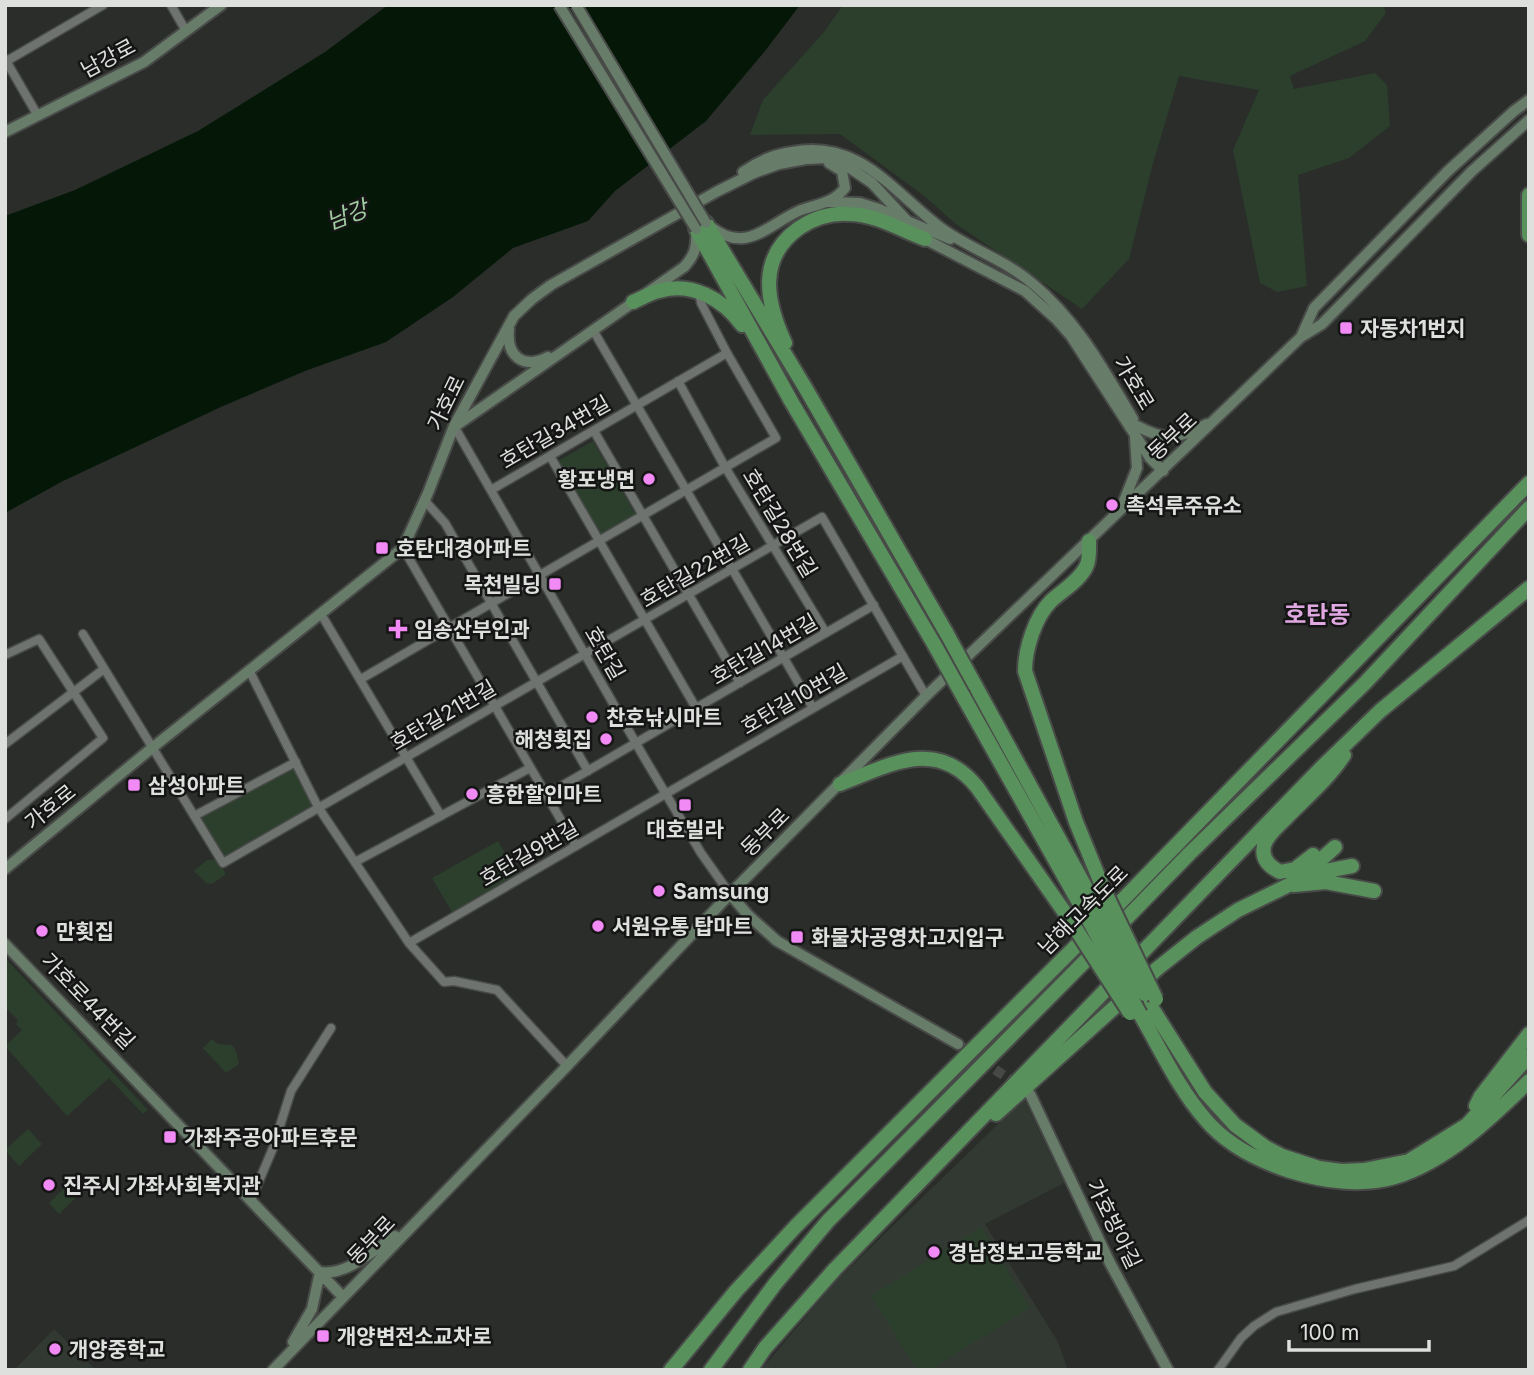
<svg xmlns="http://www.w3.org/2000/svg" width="1534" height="1375" font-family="Inter,'Noto Sans KR',sans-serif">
  <rect width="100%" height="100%" fill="#2a2d2a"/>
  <!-- built -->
  <path fill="#323932" d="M1024 1099 1064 1183 985 1224 1058 1342 1068 1370H761L836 1281Z
    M54 1329 96 1370H14Z"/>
  <!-- green -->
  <path fill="#2b3f2c" d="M843 5H1383L1386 13 1365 41 1290 76 1294 89 1375 73 1387 85 1390 126 1349 158 1298 175 1307 286 1277 292 1260 283 1233 150 1259 90 1179 76 1152 167 1129 259 1082 309 956 224 923 195 840 134 750 135 763 100 824 32Z
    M593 441 636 515 601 535 558 461Z
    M294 765 315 807 225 861 197 816Z
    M498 841 519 877 453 914 432 878Z
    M217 859 226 874 212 884 206 883 194 871 207 860Z
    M5 958 148 1110 143 1114 109 1078 67 1116 5 1046 22 1030 16 1024 18 1020 5 1007Z
    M212 1039 218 1044 232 1045 236 1051 239 1064 226 1073 203 1048Z
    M28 1129 42 1144 19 1166 5 1150Z
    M78 1175 88 1186 59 1214 49 1203Z
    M981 1227 1030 1308 929 1370H917L871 1296Z"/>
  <!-- water -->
  <path fill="#051807" d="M388 5H800L765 51 706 121 615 191 588 221 513 248 453 297 386 342 305 371 223 406 63 481 5 513V216L75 190 198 131 325 52Z"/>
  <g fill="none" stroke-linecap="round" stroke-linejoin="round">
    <!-- secondary-tunnel -->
    <path stroke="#454845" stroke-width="10" stroke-dasharray="10 5" stroke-linecap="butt" d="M958 1044 1019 1086"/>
    <!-- street casing -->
    <g stroke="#484a48" stroke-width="11">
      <path id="street" d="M171 5 186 31
        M5 59 38 116
        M5 62 103 5
        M593 330 813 708
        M678 381 725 467 826 633
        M454 426 645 759 701 853 730 894
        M594 431 740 683
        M550 456 696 708
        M491 490 727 353
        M425 501 445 523 588 771
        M403 548 576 846
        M321 614 441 816
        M83 634 223 863 822 517 926 696
        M5 655 39 639 103 738 5 819
        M249 670 318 807 409 943 444 982 454 981 497 990 567 1066
        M361 679 776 438 727 353 701 303 699 292
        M5 744 104 669
        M546 795 874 605
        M194 816 296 762
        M355 862 530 768
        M409 943 903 656
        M251 1200 273 1148 291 1091 331 1028
        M1218 1370 1241 1338 1254 1326 1276 1312 1355 1289 1454 1266 1529 1220"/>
    </g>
    <!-- secondary casing -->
    <g stroke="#484a48" stroke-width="14">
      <path id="secondary" d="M5 132 144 62 221 5
        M743 172C757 162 775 154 792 152 860 139 893 192 941 228 970 249 1005 260 1032 283 1077 320 1104 370 1133 419
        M829 202 860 203 879 209 950 239
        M711 227C747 255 768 224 801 210 818 204 833 203 845 188L842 171 829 163
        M509 329C506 356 523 370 548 357
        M1301 337 1314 308 1448 171 1514 111 1529 100
        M457 425 684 267C695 255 697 247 696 231
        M1137 426C1167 442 1177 439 1207 424
        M1122 506 1137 468 1135 438
        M5 869 152 748 403 548 428 493 454 426 514 316 532 299 551 285 716 192 754 173 779 164 806 159 828 158 841 162 872 183 923 238 1025 291 1056 319 1071 336 1150 458 1163 471
        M730 894 748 915 777 941 958 1044
        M5 944 343 1297
        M1030 1094 1110 1263 1168 1370
        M293 1342 312 1309 320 1272C347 1276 374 1250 395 1236
        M273 1370 567 1066 730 894 926 696 1301 337 1322 324 1472 171 1529 120"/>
    </g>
    <!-- highway casing -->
    <g stroke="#484a48" stroke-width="18">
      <path id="highway" d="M1529 195V235
        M706 223 806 389 947 634
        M696 229 791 401 934 644
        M633 302C642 298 650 293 659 291 692 281 724 300 742 325
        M785 343C766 302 757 258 799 228 814 218 831 213 849 214 875 214 901 230 925 239
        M1089 541C1089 549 1090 560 1086 567 1079 581 1062 591 1051 601 1035 617 1025 649 1025 671L1076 822 1103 888
        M975 685 1092 899
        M963 696 1082 908
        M840 784C888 766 936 736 977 787L1070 920
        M1313 855 1295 869 1280 872C1270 867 1261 859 1264 846 1267 834 1280 825 1288 816 1307 797 1329 778 1344 755
        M1305 875 1352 866
        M1294 885 1326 882 1374 891
        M1105 918 1529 483
        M1113 932 1189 854 1365 683 1529 508
        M1150 1005 1205 1092 1235 1125 1265 1147 1282 1156 1319 1168 1341 1171 1364 1170 1409 1161 1467 1125 1529 1056
        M1140 1014C1160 1048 1178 1088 1205 1119 1226 1144 1259 1161 1290 1171 1322 1181 1362 1187 1395 1177 1447 1161 1491 1118 1529 1081
        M1476 1106 1481 1096 1529 1034
        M996 1114 1158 968 1197 937 1238 910 1297 881 1335 847
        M671 1370 736 1291 796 1226 1090 932
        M711 1370 775 1284 828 1221 1099 947
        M750 1370 765 1348 835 1269 1321 768 1380 711 1529 588"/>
    </g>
    <!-- street -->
    <use href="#street" stroke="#6f736f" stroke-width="8"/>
    <!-- secondary -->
    <use href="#secondary" stroke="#687c6a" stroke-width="10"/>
    <!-- highway -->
    <use href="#highway" stroke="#59915d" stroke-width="14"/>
    <!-- secondary-bridge casing -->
    <g stroke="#484a48" stroke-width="14" stroke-linecap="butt">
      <path id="secondary-bridge" d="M559 5 696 229
        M576 5 706 223"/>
    </g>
    <!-- highway-bridge casing -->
    <g stroke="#484a48" stroke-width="18" stroke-linecap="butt">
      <path id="highway-bridge" d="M947 634 975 685
        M934 644 963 696
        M1103 888 1156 999
        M1092 899 1145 994
        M1082 908 1140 1014
        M1070 920 1130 1013"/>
    </g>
    <!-- secondary-bridge -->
    <use href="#secondary-bridge" stroke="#687c6a" stroke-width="10"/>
    <!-- highway-bridge -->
    <use href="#highway-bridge" stroke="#59915d" stroke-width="14"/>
  </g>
  <!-- markers -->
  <g fill="#f18af4" stroke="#141514" stroke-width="2.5">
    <rect x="1339" y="321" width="14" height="14" rx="3.5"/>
    <circle cx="649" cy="479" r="7"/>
    <circle cx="1112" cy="505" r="7"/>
    <rect x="375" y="541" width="14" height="14" rx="3.5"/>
    <rect x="548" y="577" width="14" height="14" rx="3.5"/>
    <path d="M394.5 618.5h7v7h7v7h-7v7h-7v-7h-7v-7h7z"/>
    <circle cx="592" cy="717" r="7"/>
    <circle cx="606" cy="739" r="7"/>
    <rect x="127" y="778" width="14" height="14" rx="3.5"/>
    <circle cx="472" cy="794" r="7"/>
    <rect x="678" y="798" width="14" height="14" rx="3.5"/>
    <circle cx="659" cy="891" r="7"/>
    <circle cx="598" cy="926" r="7"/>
    <circle cx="42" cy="931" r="7"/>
    <rect x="790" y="930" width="14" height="14" rx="3.5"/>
    <rect x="163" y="1130" width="14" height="14" rx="3.5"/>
    <circle cx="49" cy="1185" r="7"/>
    <circle cx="934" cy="1252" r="7"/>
    <rect x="316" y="1329" width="14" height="14" rx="3.5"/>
    <circle cx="55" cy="1349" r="7"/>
  </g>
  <g text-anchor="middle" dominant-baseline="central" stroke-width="5" stroke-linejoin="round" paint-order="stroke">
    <!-- street labels -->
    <g font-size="21" fill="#dee0de" stroke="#141514">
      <text transform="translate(108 58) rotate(-28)">남강로</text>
      <text transform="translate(1134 383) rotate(59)">가호로</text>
      <text transform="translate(446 403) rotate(-64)">가호로</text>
      <text transform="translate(555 432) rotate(-30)">호탄길34번길</text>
      <text transform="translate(1172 436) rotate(-43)">동부로</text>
      <text transform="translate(780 523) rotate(59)">호탄길28번길</text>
      <text transform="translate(695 571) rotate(-30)">호탄길22번길</text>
      <text transform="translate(764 649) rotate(-30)">호탄길14번길</text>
      <text transform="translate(605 653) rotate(60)">호탄길</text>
      <text transform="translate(794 699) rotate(-30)">호탄길10번길</text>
      <text transform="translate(443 715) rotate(-30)">호탄길21번길</text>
      <text transform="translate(50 807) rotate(-39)">가호로</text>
      <text transform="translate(765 832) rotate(-45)">동부로</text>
      <text transform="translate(529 853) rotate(-30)">호탄길9번길</text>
      <text transform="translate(1083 910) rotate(-45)">남해고속도로</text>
      <text transform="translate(88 1001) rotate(46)">가호로44번길</text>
      <text transform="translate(1114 1224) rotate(64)">가호방아길</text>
      <text transform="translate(371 1240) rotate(-46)">동부로</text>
    </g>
    <!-- poi labels -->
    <g font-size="21" font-weight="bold" fill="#dee0de" stroke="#141514" text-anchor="start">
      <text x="1360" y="328">자동차1번지</text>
      <text x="635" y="479" text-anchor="end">황포냉면</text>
      <text x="1126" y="505">촉석루주유소</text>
      <text x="396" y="548">호탄대경아파트</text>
      <text x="541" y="584" text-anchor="end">목천빌딩</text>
      <text x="414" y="629">임송산부인과</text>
      <text x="606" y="717">찬호낚시마트</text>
      <text x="592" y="739" text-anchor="end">해청횟집</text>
      <text x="148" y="785">삼성아파트</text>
      <text x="486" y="794">흥한할인마트</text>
      <text x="685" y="829" text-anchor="middle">대호빌라</text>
      <text x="673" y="891">Samsung</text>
      <text x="612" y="926">서원유통 탑마트</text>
      <text x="56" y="931">만횟집</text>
      <text x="811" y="937">화물차공영차고지입구</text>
      <text x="184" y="1137">가좌주공아파트후문</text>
      <text x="63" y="1185">진주시 가좌사회복지관</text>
      <text x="948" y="1252">경남정보고등학교</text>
      <text x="337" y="1336">개양변전소교차로</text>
      <text x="69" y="1349">개양중학교</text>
    </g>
    <!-- water labels -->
    <g font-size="23" font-style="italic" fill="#a0cca2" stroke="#141514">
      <text transform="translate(347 215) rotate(-21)">남강</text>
    </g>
    <!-- quarter labels -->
    <g font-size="24" font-weight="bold" fill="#e0a8e1" stroke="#141514">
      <text x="1317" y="614">호탄동</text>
    </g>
  </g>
  <!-- border -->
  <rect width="1534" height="1375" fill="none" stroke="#dee0de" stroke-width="14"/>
  <!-- scale -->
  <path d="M1289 1340v10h140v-10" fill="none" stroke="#dee0de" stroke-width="3.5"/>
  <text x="1300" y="1340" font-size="21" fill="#dee0de" stroke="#141514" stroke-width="5" paint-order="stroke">100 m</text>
</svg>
